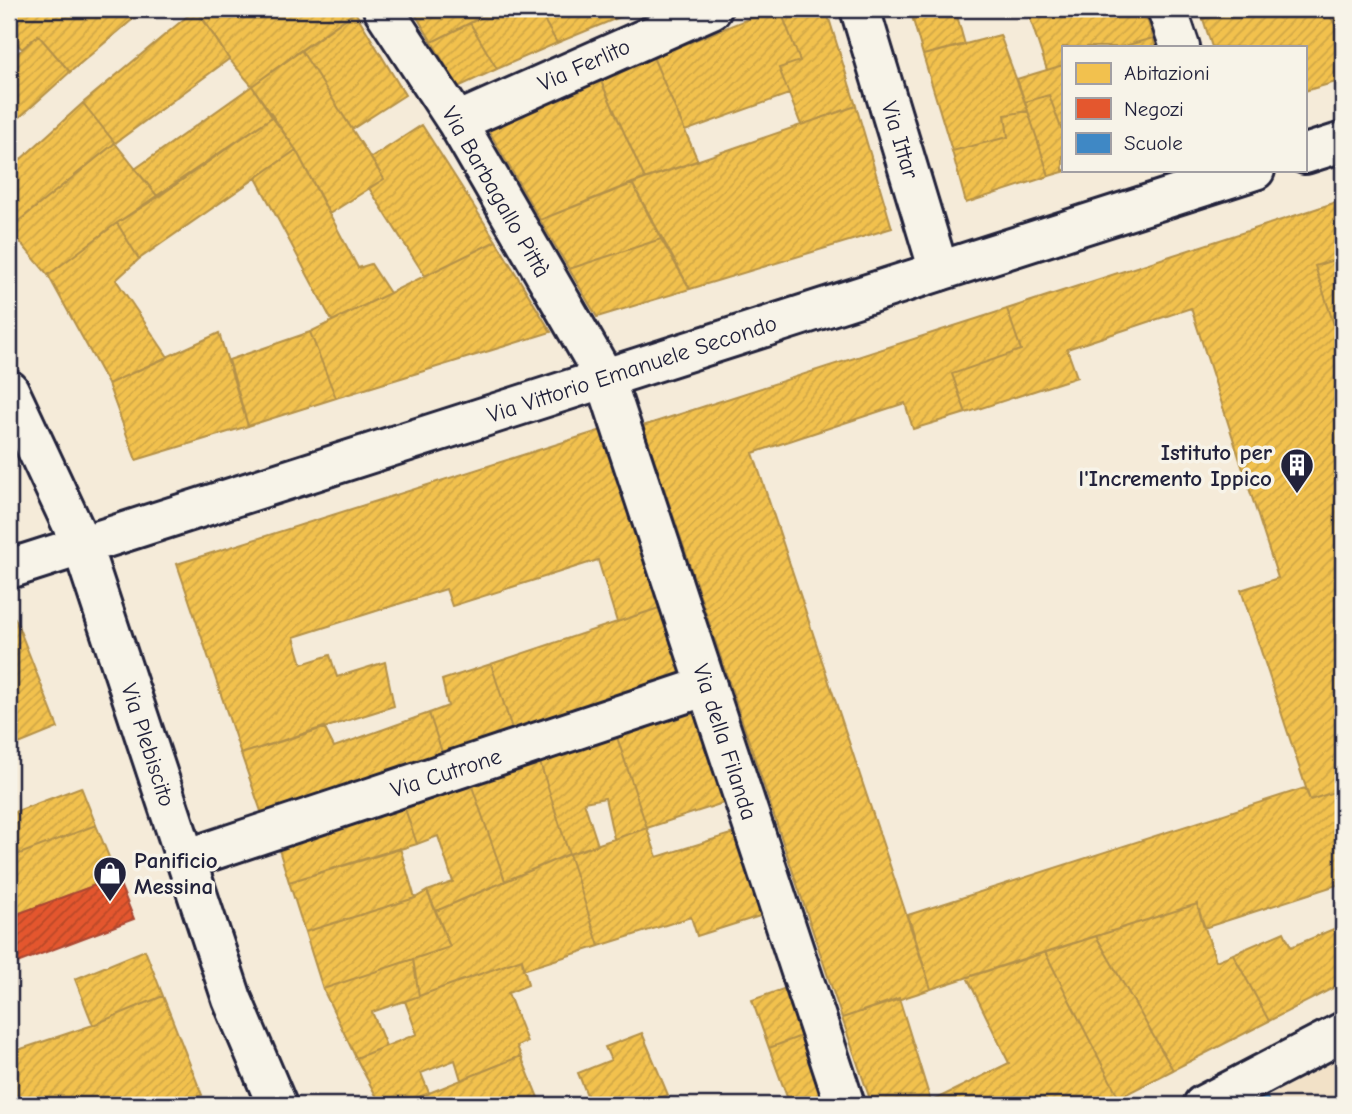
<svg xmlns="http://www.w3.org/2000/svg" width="1352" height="1114" font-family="'Comic Neue',sans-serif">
  <defs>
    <pattern id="homes-hatch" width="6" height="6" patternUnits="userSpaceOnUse" patternTransform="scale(1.75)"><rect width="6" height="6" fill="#f2c14e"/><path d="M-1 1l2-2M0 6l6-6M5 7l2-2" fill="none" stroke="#cfa645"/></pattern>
    <pattern id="shops-hatch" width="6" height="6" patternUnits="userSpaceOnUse" patternTransform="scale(1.75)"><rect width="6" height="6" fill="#e4572e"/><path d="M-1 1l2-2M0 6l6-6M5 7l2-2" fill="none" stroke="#b84828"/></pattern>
    <pattern id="schools-hatch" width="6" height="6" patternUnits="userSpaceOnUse" patternTransform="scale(1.75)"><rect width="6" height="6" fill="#3f88c5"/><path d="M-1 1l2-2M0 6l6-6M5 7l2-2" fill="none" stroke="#346fa1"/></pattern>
  </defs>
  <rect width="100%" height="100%" fill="#f5ebd9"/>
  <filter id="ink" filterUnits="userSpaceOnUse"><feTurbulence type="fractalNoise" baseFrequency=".0143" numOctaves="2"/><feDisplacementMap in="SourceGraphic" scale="14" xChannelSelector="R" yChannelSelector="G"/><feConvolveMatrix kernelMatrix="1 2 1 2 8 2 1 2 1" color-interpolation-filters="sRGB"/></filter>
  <g filter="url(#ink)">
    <!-- built -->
    <path fill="#f2e1c7" d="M1343 1056V1105H1270L1267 1097Z"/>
    <!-- homes -->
    <path fill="url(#homes-hatch)" stroke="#b49148" stroke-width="2" d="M9 9H145L70 72 38 35 22 49 9 36Z
      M196 9 229 59 115 143 83 103Z
      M197 9H353L355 12 252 86 229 59Z
      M412 9H498L432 42Z
      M498 9H538L557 43 497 69 470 23Z
      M538 9H639L557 43Z
      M773 9H780L800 61 779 68 789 94 685 131 653 57Z
      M780 9H826L856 106 801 125 779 68 800 61Z
      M910 9H962L956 12 965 45 923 55Z
      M1027 9H1144L1153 38 1121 47H1063V65L1047 70Z
      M1199 9H1235L1203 19Z
      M1235 9H1276L1279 18 1306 9H1326L1343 38V80L1305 91V47H1212L1203 19Z
      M1326 9H1343V38Z
      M355 12 405 95 352 129 301 50Z
      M470 23 497 69 458 87 432 42Z
      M38 35 70 72 9 127V61Z
      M1000 35 1028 111 1005 115 1008 137 952 151 923 55Z
      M1153 38 1156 47H1121Z
      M301 50 384 179 329 214 296 150 252 86Z
      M653 57 698 161 645 179 600 79Z
      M1063 65V127L1061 128 1049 95 1025 102 1017 79Z
      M600 79 645 179 540 220 486 126Z
      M252 86 272 117 158 197 135 169Z
      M1049 95 1061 128 1063 127V170H1070L1049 176 1025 102Z
      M83 103 115 143 9 229V170Z
      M856 106 892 228 690 289 632 183Z
      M1028 111 1049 176 966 203 952 151 1008 137 1005 115Z
      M272 117 296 150 139 259 117 223Z
      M422 125 496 241 425 276 369 188 384 179 371 158Z
      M115 143 158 197 117 223 48 275 9 229Z
      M296 150 358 268 371 264 390 293 332 321 256 178Z
      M632 183 661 239 569 269 540 220Z
      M1343 200V257L1315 266 1343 353V789L1310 800 1241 590 1278 578 1191 308 1067 349 1077 377 966 413 952 374 1021 350 1007 309Z
      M117 223 139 259 116 280 168 357 108 384 48 275Z
      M661 239 690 289 597 317 569 269Z
      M496 241 551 332 336 398 310 332Z
      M1343 257V353L1315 266Z
      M1007 309 1021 350 952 374 966 413 913 429 905 403 753 453 931 989 842 1018 643 426Z
      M310 332 336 398 248 426 229 360Z
      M219 333 248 426 136 460 108 384Z
      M605 429 665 606 617 622 598 560 452 606 446 589 294 637 302 664 330 655 337 677 385 662 394 706 241 754 177 564Z
      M665 606 690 678 514 735 491 664Z
      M15 618 58 728 9 748V620Z
      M491 664 514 735 444 758 429 713 448 706 442 680Z
      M694 703 726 802 647 828 614 728Z
      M429 713 444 758 263 817 241 754 324 727 334 747Z
      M614 728 647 828 614 839 605 798 584 802 598 845 569 854 537 753Z
      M537 753 569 854 505 881 468 775Z
      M468 775 505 881 436 911 427 891 453 882 438 836 417 844 401 797Z
      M81 787 96 825 9 858V814Z
      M1305 788 1310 800 1343 789V883L1204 928 1197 904 931 989 908 915Z
      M401 797 417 844 289 882 275 837Z
      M96 825 117 877 9 917V858Z
      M647 828 657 857 737 832 763 915 697 936 691 917 599 946 569 854Z
      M400 848 415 898 305 932 289 882Z
      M569 854 599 946 523 970 522 959 419 996 413 959 450 947 436 911Z
      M427 891 450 947 323 989 305 932 415 898Z
      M1197 904 1216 961 1233 954 1269 1021 1173 1070 1096 936Z
      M1343 925V983L1269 1021 1233 954 1284 932 1291 947Z
      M1096 936 1173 1070 1119 1098 1045 952Z
      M145 950 163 996 93 1025 75 979Z
      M1045 952 1119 1098 1104 1105H924L1009 1063 967 977Z
      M413 959 419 996 372 1012 386 1046 356 1058 323 989Z
      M522 959 528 985 508 993 527 1042 517 1046 521 1056 461 1080 455 1060 421 1073 429 1093 398 1105H381L356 1058 417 1034 405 1001Z
      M786 988 804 1035 769 1048 752 1000Z
      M163 996 202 1095 179 1105H9V1053L93 1025Z
      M899 998 931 1102 924 1105H872L842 1018Z
      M642 1033 668 1095 642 1105H591L578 1073 611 1060 605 1047Z
      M804 1035 828 1105H790L769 1048Z
      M521 1056 541 1105H398L429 1093Z"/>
    <!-- shops -->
    <path fill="url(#shops-hatch)" stroke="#aa4732" stroke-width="2" d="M117 877 134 919 9 966V917Z"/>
    <!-- schools -->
    <path fill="url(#schools-hatch)" stroke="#36699c" stroke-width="2" d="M1267 1097 1270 1105H1250Z"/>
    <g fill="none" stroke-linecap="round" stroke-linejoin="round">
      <!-- pedestrian casing -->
      <g stroke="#22223b" stroke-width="44">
        <path id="pedestrian" d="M186 859 707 686"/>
      </g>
      <!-- minor casing -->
      <g stroke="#22223b" stroke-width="44">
        <path id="minor" d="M383 9 457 122 605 378 845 1105
          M860 9 939 271
          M1167 9 1180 47
          M457 122 712 9
          M1203 1105 1343 1032"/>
      </g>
      <!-- secondary casing -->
      <g stroke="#22223b" stroke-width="44">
        <path id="secondary" d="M1305 154 1343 142
          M9 390 82 546 232 999 277 1105
          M9 569 1255 170"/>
      </g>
      <!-- pedestrian -->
      <use href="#pedestrian" stroke="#f7f3e8" stroke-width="38"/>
      <!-- minor -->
      <use href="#minor" stroke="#f7f3e8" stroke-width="38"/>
      <!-- secondary -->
      <use href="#secondary" stroke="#f7f3e8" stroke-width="38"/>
    </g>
  </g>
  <!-- icons -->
  <defs>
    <g id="building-pin" transform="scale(1.75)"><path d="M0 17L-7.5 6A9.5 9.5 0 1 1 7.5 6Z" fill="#22223b" stroke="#f7f3e8"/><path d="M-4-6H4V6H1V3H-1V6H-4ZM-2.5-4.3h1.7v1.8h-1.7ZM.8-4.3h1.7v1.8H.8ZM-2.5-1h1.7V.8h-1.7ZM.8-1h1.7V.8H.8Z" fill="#fff"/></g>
    <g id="shop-pin" transform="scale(1.75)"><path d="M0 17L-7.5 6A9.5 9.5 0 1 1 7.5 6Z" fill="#22223b" stroke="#f7f3e8"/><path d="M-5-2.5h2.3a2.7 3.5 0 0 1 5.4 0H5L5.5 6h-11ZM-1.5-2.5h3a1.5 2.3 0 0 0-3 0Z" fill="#fff"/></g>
  </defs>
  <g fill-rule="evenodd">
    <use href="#building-pin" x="1297" y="465"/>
    <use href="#shop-pin" x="110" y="873"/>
  </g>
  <g text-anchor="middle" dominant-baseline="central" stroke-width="7" stroke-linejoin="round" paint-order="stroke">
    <!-- street labels -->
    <g font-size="23" fill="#22223b" stroke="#f7f3e8">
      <text transform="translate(584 65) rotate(-24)">Via Ferlito</text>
      <text transform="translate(900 140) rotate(73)">Via Ittar</text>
      <text transform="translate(496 192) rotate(60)">Via Barbagallo Pittà</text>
      <text transform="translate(632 369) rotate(-18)">Via Vittorio Emanuele Secondo</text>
      <text transform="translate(725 742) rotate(72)">Via della Filanda</text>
      <text transform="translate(148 745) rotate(72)">Via Plebiscito</text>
      <text transform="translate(446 773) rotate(-18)">Via Cutrone</text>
    </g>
    <!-- poi labels -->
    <g font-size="23" font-weight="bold" fill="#22223b" stroke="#f7f3e8" text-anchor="end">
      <text x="1272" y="452">Istituto per<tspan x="1272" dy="26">l'Incremento Ippico</tspan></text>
      <text x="134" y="860" text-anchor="start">Panificio<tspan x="134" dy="26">Messina</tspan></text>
    </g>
  </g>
  <!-- margin -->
  <rect width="1352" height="1114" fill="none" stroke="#f7f3e8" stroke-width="35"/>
  <rect x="18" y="18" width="1317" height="1079" fill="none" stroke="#22223b" stroke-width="2.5" filter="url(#ink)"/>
  <!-- legend -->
  <rect x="1062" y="46" width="245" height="126" fill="#f7f3e8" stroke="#a29fa3" stroke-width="2"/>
  <rect x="1076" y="63" width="35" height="21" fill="#f2c14e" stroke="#a29fa3" stroke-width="2"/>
  <text x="1124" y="80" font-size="21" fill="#22223b">Abitazioni</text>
  <rect x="1076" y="98" width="35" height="21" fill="#e4572e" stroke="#a29fa3" stroke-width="2"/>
  <text x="1124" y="116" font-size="21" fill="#22223b">Negozi</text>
  <rect x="1076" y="133" width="35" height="21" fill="#3f88c5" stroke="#a29fa3" stroke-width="2"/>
  <text x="1124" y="150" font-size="21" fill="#22223b">Scuole</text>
</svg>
